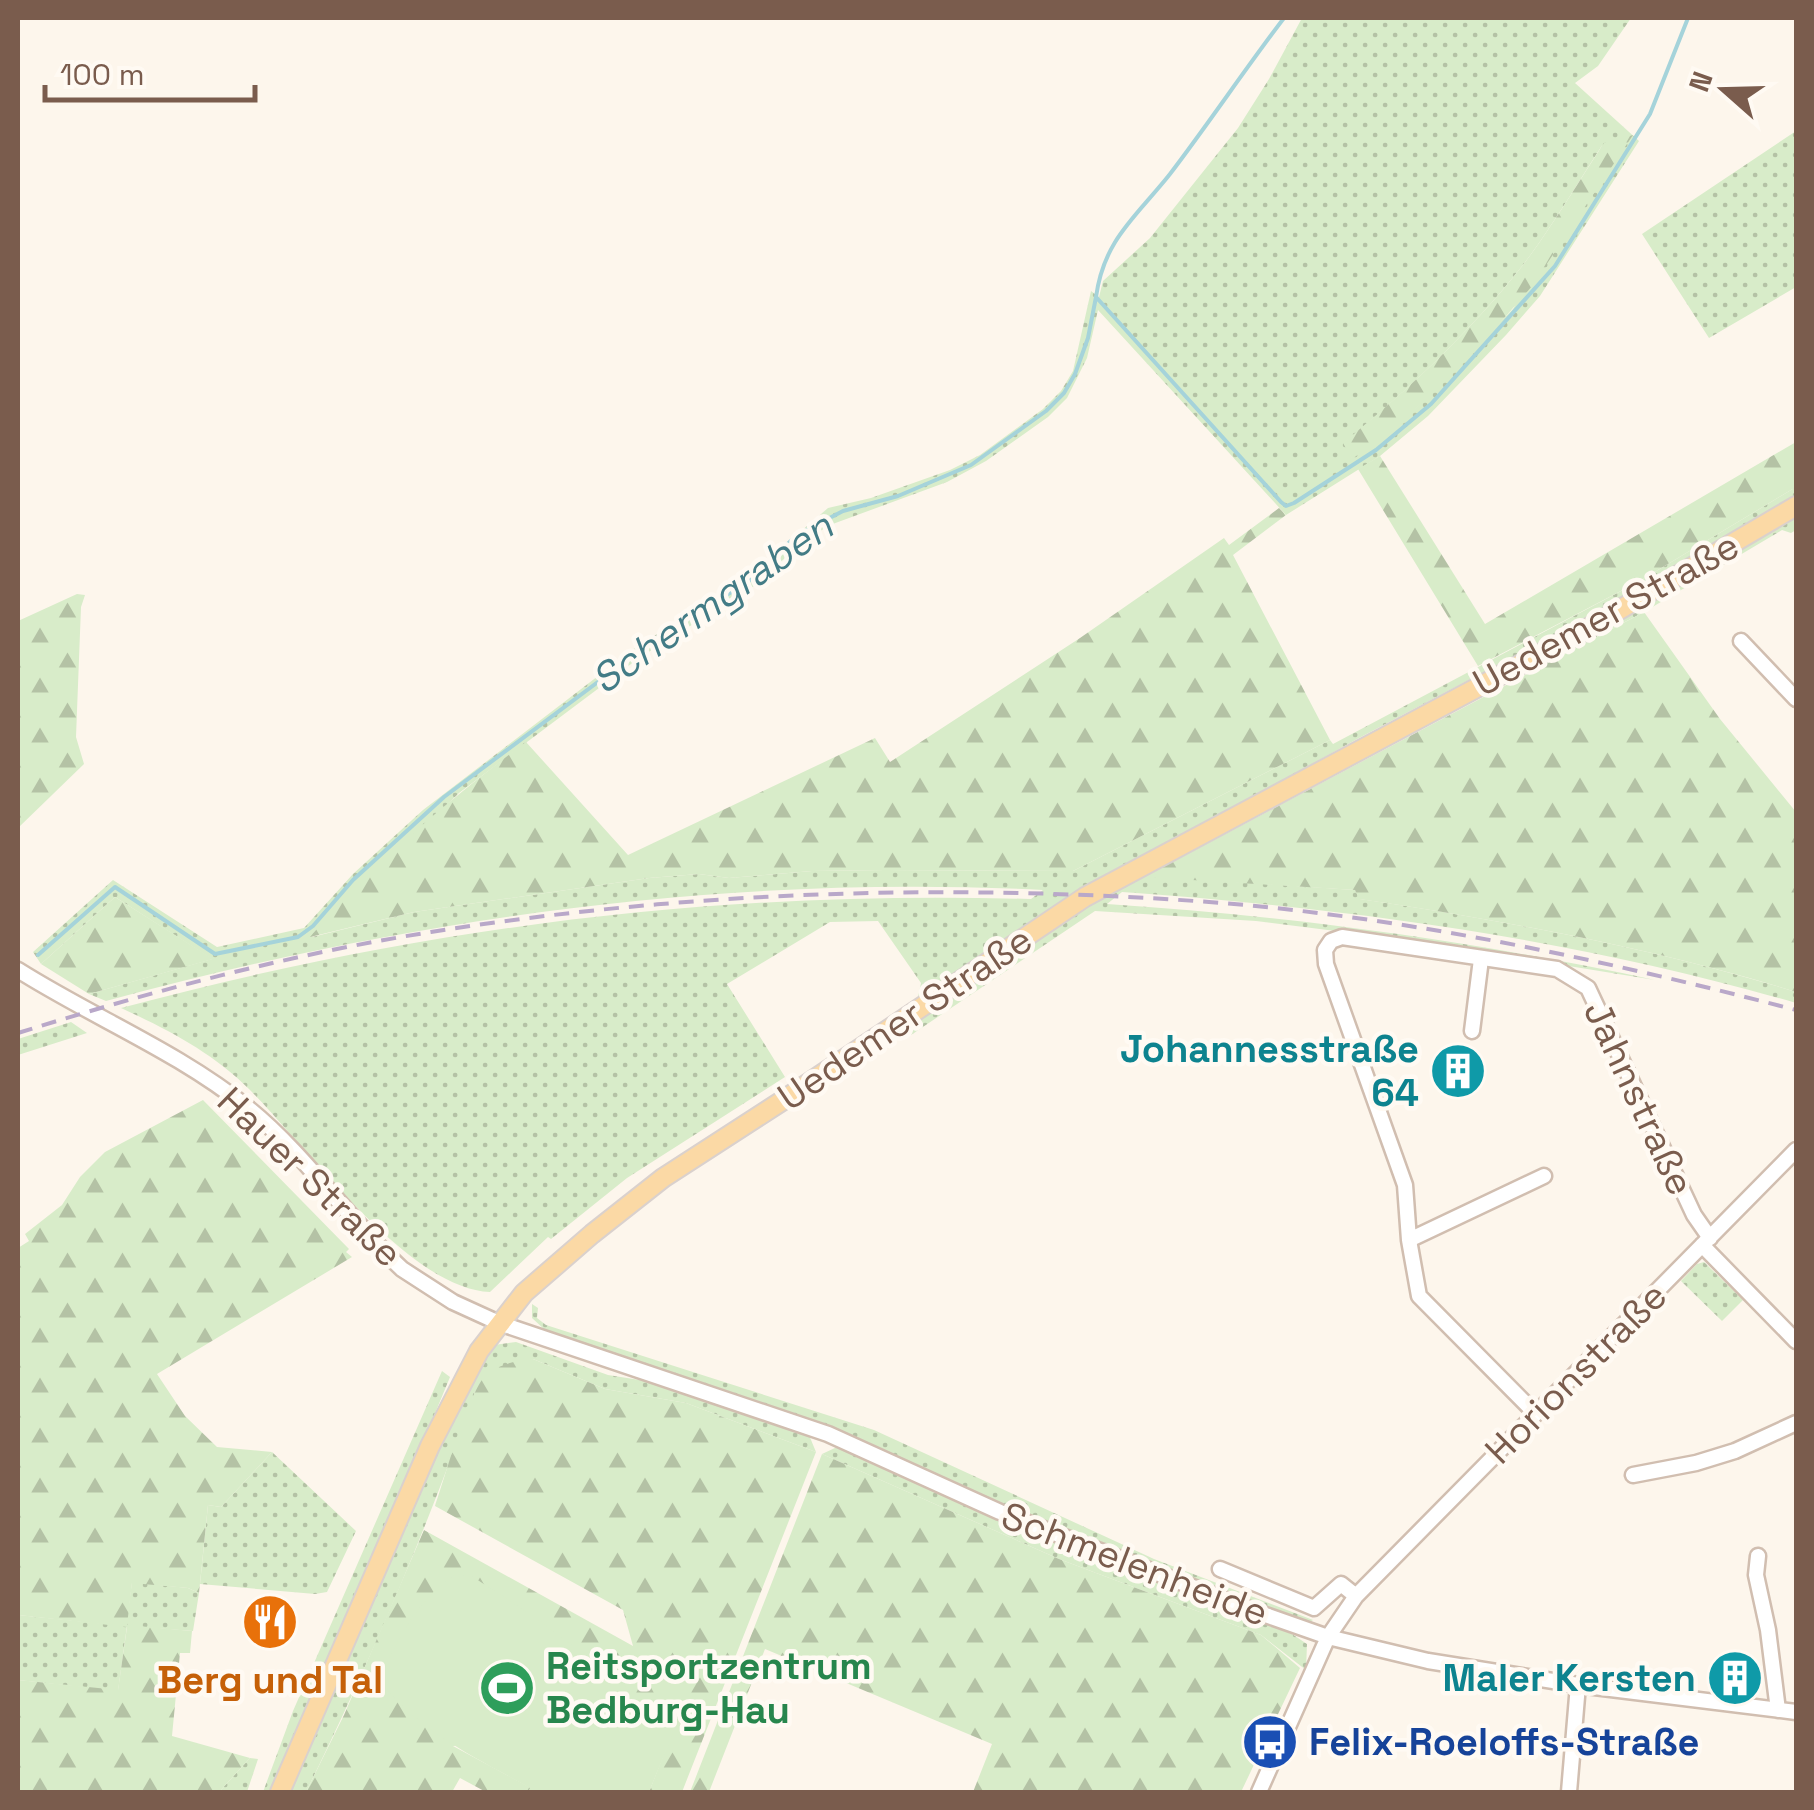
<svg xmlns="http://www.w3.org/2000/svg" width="1814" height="1810" font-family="'Space Grotesk',sans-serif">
  <defs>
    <pattern id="green-dots" width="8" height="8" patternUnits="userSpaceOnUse" patternTransform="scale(2.5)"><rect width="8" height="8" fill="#d8ecc9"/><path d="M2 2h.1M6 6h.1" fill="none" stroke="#b4c2a5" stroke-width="1.8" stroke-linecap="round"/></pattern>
    <pattern id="forest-firs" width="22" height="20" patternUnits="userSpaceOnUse" patternTransform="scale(2.5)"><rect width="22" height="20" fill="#d8ecc9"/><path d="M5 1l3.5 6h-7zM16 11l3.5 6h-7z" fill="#b4c2a5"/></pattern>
  </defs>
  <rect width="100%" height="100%" fill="#fdf6ec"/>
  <!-- green -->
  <path fill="url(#green-dots)" fill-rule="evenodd" d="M1302 18H1631L1598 66 1575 83 1639 141 1540 296 1506 335 1428 416 1380 456 1286 515 1098 310 1087 358 1067 398 1048 417 986 461 947 482 830 525 804 541 754 586 639 658 459 793 312 937 414 912 649 878 699 874 729 878 812 871 885 870 1073 871 1330 740 1333 744 1638 582 1796 487V496L1643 588 1359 738 1088 888 917 1002 921 983 878 921 830 922 727 984 785 1077 627 1178 551 1239 548 1237 490 1292C408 1289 305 1145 249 1089 213 1053 167 1029 121 1008 423 927 717 890 1031 899L1043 890C726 874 411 918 106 1001L89 994 212 959 115 897 41 964 33 952 113 880 217 947 304 928 353 874 423 810 632 650 750 575 828 508 871 498 950 470 980 455 1043 409 1061 391 1073 371 1091 291 1099 297 1103 281 1150 238 1238 128 1269 79ZM1603 144 1513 309 1418 406 1352 458 1344 443C1408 390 1471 331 1523 265 1552 227 1577 184 1603 144Z
    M1796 131V287L1709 338 1642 234Z
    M1796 516V530L1791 533 1782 530 1644 612 1311 786 1146 876 1355 890 1360 899C1507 921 1654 948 1796 992V1003C1577 939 1349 908 1122 892L1107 904C1292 916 1473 941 1655 980L1415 941 1256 921 1095 911 911 1035 914 1019 1091 901Z
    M71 1022 87 1033 18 1055V1039Z
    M1704 1262 1743 1300 1722 1321 1681 1281 1697 1264Z
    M532 1304 538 1308 537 1318 546 1325 874 1430 1154 1559 1313 1620 1307 1624 1104 1547 775 1408 544 1329 532 1318Z
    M516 1342 608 1375 659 1383 809 1435 816 1452 686 1403 605 1389 533 1359 475 1392C427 1529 370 1662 306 1792H287L466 1387 494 1345Z
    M442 1371 450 1377 370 1571 271 1792H263L293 1711Z
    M837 1447 984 1514 1292 1634 1307 1644 1306 1670 1261 1635 1059 1559 822 1454Z
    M272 1452 356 1531 327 1592 315 1594 200 1584 208 1505 221 1507Z
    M132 1582 188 1588 199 1593 193 1631 127 1626 118 1691 18 1680V1615L126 1626Z
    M250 1758 258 1759 247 1792H219Z"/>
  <!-- forest -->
  <path fill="url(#forest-firs)" d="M1633 135 1532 286C1479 348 1420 413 1352 459L1343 443C1408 390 1471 331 1523 265 1552 227 1577 184 1604 143Z
    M1796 442V487L1638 582 1478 666 1358 469 1380 456 1485 624Z
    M1279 508 1286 515 1233 555 1330 740 1073 871 885 870 812 871 729 878 699 874 649 878 414 912 310 937C374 863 447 801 526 742L628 855 875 738 890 762 1080 638 1224 538 1229 545Z
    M77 594 85 595 81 607 76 737 84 764 18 828V621Z
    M1644 612 1720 719 1796 812V992C1654 948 1507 921 1359 899L1355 890 1144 877Z
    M115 897 213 959 89 994 41 964Z
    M203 1100 349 1249 346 1252 352 1257 157 1374 185 1416 217 1447 272 1452 221 1507 208 1505 199 1593 188 1588 132 1583 127 1625 192 1631 190 1653H180L172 1736 250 1758 219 1792H18V1680L118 1690 127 1627 18 1615V1248L29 1241 25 1234 62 1205 80 1177 105 1152Z
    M533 1359 605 1389 686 1403 816 1452 682 1792H649L673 1731 453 1746 531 1788 528 1792H486L460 1778 452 1792H306L344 1715 424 1530 633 1646 623 1610 435 1506C444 1481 470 1386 488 1373 500 1364 519 1360 533 1359Z
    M822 1454 1059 1559 1261 1635 1300 1668 1241 1792H973L992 1744 765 1649 709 1792H690Z"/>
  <!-- pitch -->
  <path fill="#d8ecc9" d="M455 1575 473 1577 536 1618 664 1716 674 1731 649 1792H528L530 1788C476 1758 416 1730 379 1679 399 1639 416 1600 455 1575Z"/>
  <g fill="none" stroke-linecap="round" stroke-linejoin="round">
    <!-- stream -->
    <path stroke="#a5d3da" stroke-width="4" d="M1096 297C1104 239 1136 217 1170 174 1209 123 1245 69 1284 18
      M38 955 115 887 215 954 298 937 313 926 353 880 444 797 654 640 749 581 797 535 843 511 898 496 971 465 1046 411 1064 393 1075 374 1088 338 1096 297 1281 502 1286 506 1294 503 1376 450 1431 404 1555 266 1650 114 1688 18"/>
    <!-- minor casing -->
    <g stroke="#d1beb0" stroke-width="19">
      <path id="minor" d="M1741 641 1796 699
        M18 970C94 1018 177 1051 248 1108 305 1154 348 1219 402 1269L453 1302 499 1323 828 1434 1000 1512 1257 1612 1328 1637 1428 1661 1578 1685 1796 1712
        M1472 1031 1481 959
        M1409 1240 1544 1176
        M1702 1245 1796 1341
        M1535 1413 1419 1296 1409 1240 1405 1185 1326 964 1325 950 1331 941 1342 937 1557 969 1588 988 1694 1215 1710 1238
        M1633 1475 1696 1463 1735 1451 1796 1423
        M1758 1556 1756 1575 1768 1630 1778 1710
        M1220 1569 1314 1608 1341 1584 1356 1596
        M1259 1792 1328 1637 1356 1596 1796 1150
        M1569 1792 1578 1685"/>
    </g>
    <!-- major casing -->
    <g stroke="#dad1cd" stroke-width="22">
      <path id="major" d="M280 1792 430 1446 479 1351 524 1293 592 1234 663 1178 782 1101 1085 897 1585 630 1796 506"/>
    </g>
    <!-- minor -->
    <use href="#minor" stroke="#fff" stroke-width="14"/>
    <!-- major -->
    <use href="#major" stroke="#fbd9a5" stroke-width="18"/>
    <!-- rail -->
    <path stroke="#b9a8c9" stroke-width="4" stroke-dasharray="15 10" stroke-linecap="butt" d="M18 1033C152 991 292 954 431 932 688 891 949 883 1209 902 1407 917 1604 960 1796 1010"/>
  </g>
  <!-- icons -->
  <defs>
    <g id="building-disc" transform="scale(2.875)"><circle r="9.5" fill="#0f9aa8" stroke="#fffaf3"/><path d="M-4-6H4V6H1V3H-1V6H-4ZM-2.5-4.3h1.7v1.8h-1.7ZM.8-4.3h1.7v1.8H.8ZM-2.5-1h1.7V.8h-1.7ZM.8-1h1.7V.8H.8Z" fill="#fff"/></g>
    <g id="restaurant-disc" transform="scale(2.875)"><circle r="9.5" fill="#e8710a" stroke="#fffaf3"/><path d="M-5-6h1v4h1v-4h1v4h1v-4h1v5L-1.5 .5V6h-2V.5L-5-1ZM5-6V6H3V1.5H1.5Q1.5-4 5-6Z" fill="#fff"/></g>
    <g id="stadium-disc" transform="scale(2.875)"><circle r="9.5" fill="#2e9e5b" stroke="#fffaf3"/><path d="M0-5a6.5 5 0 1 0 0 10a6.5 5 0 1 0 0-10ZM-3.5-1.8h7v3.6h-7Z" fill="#fff"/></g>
    <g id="bus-disc" transform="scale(2.875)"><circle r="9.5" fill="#1a4fb4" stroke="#fffaf3"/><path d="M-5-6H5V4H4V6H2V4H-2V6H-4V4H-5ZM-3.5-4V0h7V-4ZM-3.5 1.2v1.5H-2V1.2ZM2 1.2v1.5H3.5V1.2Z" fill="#fff"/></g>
  </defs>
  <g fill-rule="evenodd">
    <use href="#building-disc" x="1458" y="1071"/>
    <use href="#restaurant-disc" x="270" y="1622"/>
    <use href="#building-disc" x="1735" y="1678"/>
    <use href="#stadium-disc" x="507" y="1688"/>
    <use href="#bus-disc" x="1270" y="1742"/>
  </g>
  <g text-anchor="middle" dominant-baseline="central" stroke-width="9" stroke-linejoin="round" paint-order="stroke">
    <!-- street labels -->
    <g font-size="38" fill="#7a5c4d" stroke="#fffaf3">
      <text transform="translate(1606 614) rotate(-29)">Uedemer Straße</text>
      <text transform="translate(905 1018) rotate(-34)">Uedemer Straße</text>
      <text transform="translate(1639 1098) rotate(65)">Jahnstraße</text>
      <text transform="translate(310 1177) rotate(44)">Hauer Straße</text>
      <text transform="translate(1576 1373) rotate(-45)">Horionstraße</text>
      <text transform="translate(1135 1564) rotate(21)">Schmelenheide</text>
    </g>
    <!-- culture labels -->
    <g font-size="38" font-weight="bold" fill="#0d838f" stroke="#fffaf3" text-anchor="end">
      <text x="1419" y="1049">Johannesstraße<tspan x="1419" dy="44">64</tspan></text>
      <text x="1696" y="1678">Maler Kersten</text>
    </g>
    <!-- leisure labels -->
    <g font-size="38" font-weight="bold" fill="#27864d" stroke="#fffaf3" text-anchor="start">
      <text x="546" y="1666">Reitsportzentrum<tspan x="546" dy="44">Bedburg-Hau</tspan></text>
    </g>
    <!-- food labels -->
    <g font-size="38" font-weight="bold" fill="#c56008" stroke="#fffaf3">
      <text x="270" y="1680">Berg und Tal</text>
    </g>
    <!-- transit labels -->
    <g font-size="38" font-weight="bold" fill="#164399" stroke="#fffaf3" text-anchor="start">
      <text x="1309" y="1742">Felix-Roeloffs-Straße</text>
    </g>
    <!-- water labels -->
    <g font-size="40" font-style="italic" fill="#437c86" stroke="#fffaf3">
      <text transform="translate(712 603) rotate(-35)">Schermgraben</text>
    </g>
  </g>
  <!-- border -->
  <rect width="1814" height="1810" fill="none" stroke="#7a5c4d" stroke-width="40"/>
  <!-- north arrow -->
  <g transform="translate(1724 90) rotate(290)" stroke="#fffaf3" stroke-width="8" paint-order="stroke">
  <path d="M0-8L18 38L0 25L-18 38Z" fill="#7a5c4d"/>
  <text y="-15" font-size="28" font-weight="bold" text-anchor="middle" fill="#7a5c4d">N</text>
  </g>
  <!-- scale -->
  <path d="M45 85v15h210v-15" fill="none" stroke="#7a5c4d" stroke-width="5"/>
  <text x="60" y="85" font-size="30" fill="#7a5c4d" stroke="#fffaf3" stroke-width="8" paint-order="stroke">100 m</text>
</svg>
